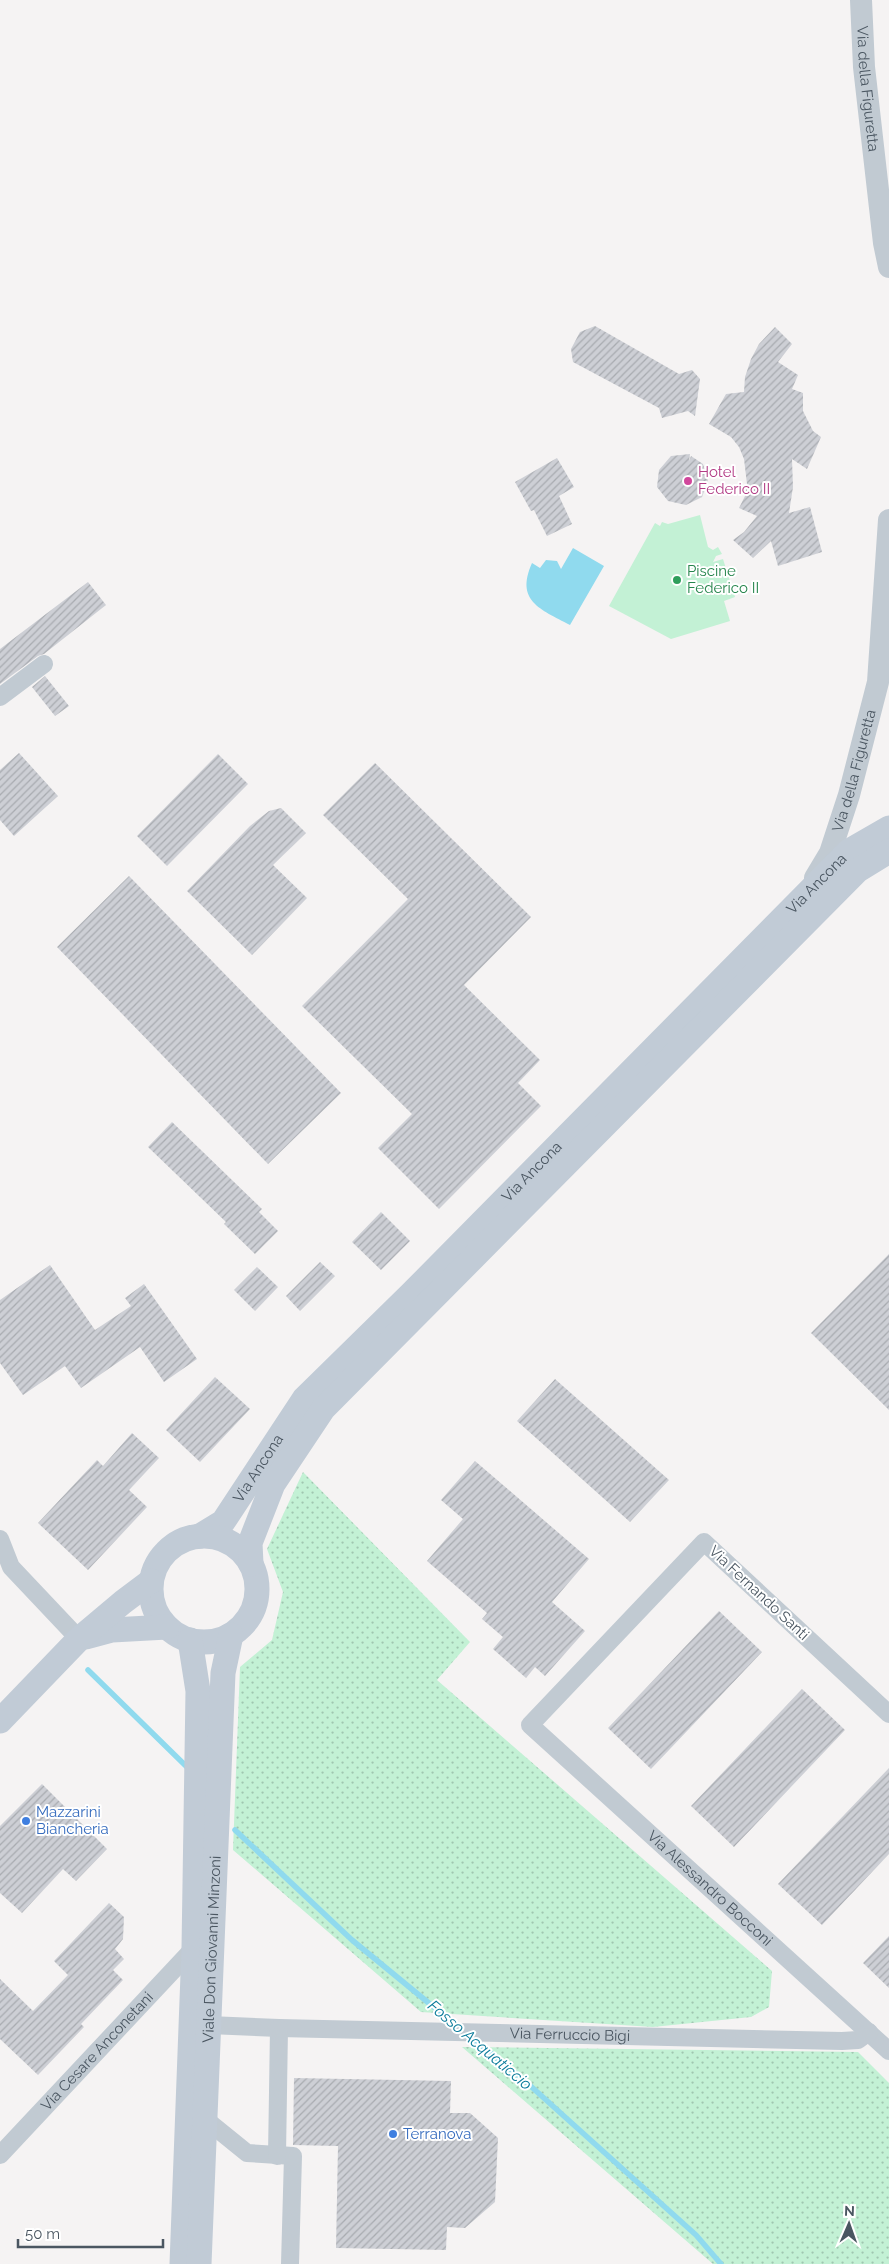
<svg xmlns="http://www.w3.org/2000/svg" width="889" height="2264" font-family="Raleway,sans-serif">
  <defs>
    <pattern id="green-dots" width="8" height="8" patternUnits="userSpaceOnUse" patternTransform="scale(1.25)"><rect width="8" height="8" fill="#c3f1d5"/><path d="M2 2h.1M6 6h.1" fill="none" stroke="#a0c6b0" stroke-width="1.8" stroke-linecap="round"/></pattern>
    <pattern id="building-hatch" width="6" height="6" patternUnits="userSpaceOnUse" patternTransform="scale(1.25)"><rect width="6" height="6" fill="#cdcfd5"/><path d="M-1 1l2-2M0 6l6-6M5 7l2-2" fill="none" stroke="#a8abb0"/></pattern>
  </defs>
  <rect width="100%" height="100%" fill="#f5f3f3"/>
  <!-- green -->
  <path fill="url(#green-dots)" d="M303 1472 470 1642 437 1680 772 1971 769 2007 751 2017 653 2027 421 2012 233 1850 240 1667 272 1640 283 1592 267 1549Z
    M462 2047 858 2052 889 2083V2264H713Z"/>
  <!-- pitch -->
  <path fill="#c3f1d5" d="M700 515 708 547 713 550 718 547 722 554 716 556 713 562 723 559 735 597 724 601 730 621 671 639 609 606 655 523 660 526 662 522 668 524Z"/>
  <!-- water -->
  <path fill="#90daee" d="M573 548 604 566 570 625C540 609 515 601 532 563L540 568 546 560 557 561 561 569Z"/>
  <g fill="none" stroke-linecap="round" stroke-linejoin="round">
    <!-- stream -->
    <path stroke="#90daee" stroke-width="5.5" d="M88 1670 189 1769
      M235 1830 352 1940 458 2027
      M471 2037 525 2081 696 2235 721 2264"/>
  </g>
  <!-- building -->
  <path fill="url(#building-hatch)" d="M595 326 679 374 692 370 700 379 695 416 688 411 662 418 659 408 573 362 571 349 580 332Z
    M775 327 792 344 778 362 798 375 792 389 803 393V411L813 431 821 437 807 469 792 459 793 487 789 513 810 507 822 552 778 566 771 541 753 558 733 540 744 532 757 516 739 508 745 496 747 484 744 459 739 447 731 437 709 424 726 394 744 392 745 377 751 359 759 344Z
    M690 454 689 461 691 456 703 464 708 481 702 497 686 505 668 501 657 487 659 470 671 456Z
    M557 458 574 487 559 496 572 524 547 536 534 510 531 511 515 482Z
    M88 582 106 605 44 654 38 656 0 684V649Z
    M45 676 69 706 55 716 32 687Z
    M19 753 58 796 14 836 0 820V770Z
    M218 754 248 784 167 866 137 836Z
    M375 763 531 917 464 985 540 1060 518 1083 541 1106 439 1209 378 1148 412 1114 302 1006 408 899 323 815Z
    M281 808 306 833 273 865 307 898 252 955 187 891 250 826 269 811Z
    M129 876 341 1093 268 1164 57 947Z
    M172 1122 262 1209 259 1212 278 1231 255 1254 224 1224 226 1222 148 1147Z
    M381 1212 410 1241 381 1270 352 1242Z
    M889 1254V1410L811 1333Z
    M320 1262 335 1276 300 1311 286 1296Z
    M50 1265 95 1330 131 1306 125 1298 144 1284 197 1359 164 1382 140 1347 81 1388 65 1366 23 1395 0 1363V1300Z
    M257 1267 278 1287 255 1311 234 1290Z
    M215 1377 250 1409 200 1462 166 1430Z
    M555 1379 669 1480 630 1522 517 1421Z
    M132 1433 159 1458 129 1490 147 1507 88 1570 38 1523 97 1460 103 1466Z
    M475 1461 589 1559 552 1602 585 1631 545 1676 535 1667 526 1678 493 1649 503 1637 482 1619 487 1613 427 1561 463 1519 441 1500Z
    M719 1611 762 1652 651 1769 608 1728Z
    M802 1689 845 1730 734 1847 691 1806Z
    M889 1768V1854L822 1925 778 1884Z
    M42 1784 107 1849 76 1881 63 1869 22 1913 0 1893V1826Z
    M109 1903 124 1917 123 1939 115 1949 124 1959 113 1970 123 1980 81 2024 84 2027 38 2075 0 2039V1979L33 2011 68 1975 54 1961Z
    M889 1936V1988L863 1963Z
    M294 2078 451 2081 450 2113H470L498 2138 495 2202 465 2228 447 2227 446 2250 336 2248 338 2146 293 2145Z"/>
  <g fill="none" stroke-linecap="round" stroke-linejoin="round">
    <!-- minor -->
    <g stroke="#c1cad2" stroke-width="18">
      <path d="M0 697 44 664"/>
      <path d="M0 1539 11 1567 79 1639"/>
      <path id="s1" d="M889 1714 704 1542 530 1725 889 2051"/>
      <path id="s2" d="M209 2025 279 2028 842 2041 858 2040 869 2032"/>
      <path d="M205 2119 247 2153 293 2156 290 2264"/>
      <path id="s3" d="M0 2155 194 1948"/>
      <path d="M277 2156 279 2028"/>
    </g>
    <!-- tertiary -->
    <g stroke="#c1cad2" stroke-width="22">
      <path id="s4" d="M861 0 864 67 884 243 889 267"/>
      <path id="s5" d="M815 878 830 853 849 795 878 682 889 520"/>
    </g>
    <!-- secondary -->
    <g stroke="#c1cbd6" stroke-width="25">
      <path id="s6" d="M200 1536 223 1522 304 1399 411 1294 849 851 889 828"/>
      <circle cx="204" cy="1589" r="53"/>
      <path d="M251 1564 250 1543 273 1484 323 1409 858 870 889 851"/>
      <path d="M86 1637 112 1630 167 1627"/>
      <path d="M0 1721 79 1639 123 1602 151 1581"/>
      <path d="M182 2264 194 1948 198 1691 190 1640"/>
      <path id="s7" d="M199 2264 223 1673 231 1635"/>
    </g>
  </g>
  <!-- markers -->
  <circle fill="#d1479c" stroke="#fff" stroke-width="2" cx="688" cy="481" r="5"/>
  <circle fill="#2e9e5b" stroke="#fff" stroke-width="2" cx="677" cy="580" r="5"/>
  <g fill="#3f7fe0" stroke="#fff" stroke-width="2">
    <circle cx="26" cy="1821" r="5"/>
    <circle cx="393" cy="2134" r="5"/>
  </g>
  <g text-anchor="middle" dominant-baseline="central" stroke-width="4" stroke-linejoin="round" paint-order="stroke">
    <!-- street labels -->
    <g font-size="15" fill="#4a5661" stroke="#fff">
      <text stroke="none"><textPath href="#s4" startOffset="89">Via della Figuretta</textPath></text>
      <text stroke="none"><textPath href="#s5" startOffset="115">Via della Figuretta</textPath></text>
      <text stroke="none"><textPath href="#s6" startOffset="901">Via Ancona</textPath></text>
      <text stroke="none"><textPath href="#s6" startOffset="496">Via Ancona</textPath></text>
      <text stroke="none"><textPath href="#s6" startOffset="91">Via Ancona</textPath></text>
      <text transform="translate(759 1593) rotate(43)">Via Fernando Santi</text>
      <text stroke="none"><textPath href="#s1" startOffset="748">Via Alessandro Bocconi</textPath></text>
      <text stroke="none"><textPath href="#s7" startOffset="315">Viale Don Giovanni Minzoni</textPath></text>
      <text stroke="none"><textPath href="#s2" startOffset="361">Via Ferruccio Bigi</textPath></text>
      <text stroke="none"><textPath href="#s3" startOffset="142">Via Cesare Anconetani</textPath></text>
    </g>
    <!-- hotel labels -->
    <g font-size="15" fill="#b23c85" stroke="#fff" text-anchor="start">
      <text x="698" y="472">Hotel<tspan x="698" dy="17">Federico II</tspan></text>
    </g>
    <!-- leisure labels -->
    <g font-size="15" fill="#27864d" stroke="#fff" text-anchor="start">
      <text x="687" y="571">Piscine<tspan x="687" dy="17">Federico II</tspan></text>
    </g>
    <!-- shop labels -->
    <g font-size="15" fill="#366cbe" stroke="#fff" text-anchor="start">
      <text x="36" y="1812">Mazzarini<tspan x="36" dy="17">Biancheria</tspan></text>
      <text x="403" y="2134">Terranova</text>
    </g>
    <!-- water labels -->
    <g font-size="16" font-style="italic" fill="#0c7c9b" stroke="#fff">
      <text transform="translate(480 2045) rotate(40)">Fosso Acquaticcio</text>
    </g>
  </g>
  <!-- north arrow -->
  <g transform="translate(849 2224) rotate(2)" stroke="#ffffff" stroke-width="4" paint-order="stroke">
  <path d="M0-4L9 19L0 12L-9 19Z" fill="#4a5661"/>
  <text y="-8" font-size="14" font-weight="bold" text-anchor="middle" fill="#4a5661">N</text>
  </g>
  <!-- scale -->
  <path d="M18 2239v8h145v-8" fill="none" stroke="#4a5661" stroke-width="2.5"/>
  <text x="25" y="2239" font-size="15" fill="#4a5661" stroke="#ffffff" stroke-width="4" paint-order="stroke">50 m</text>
</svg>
